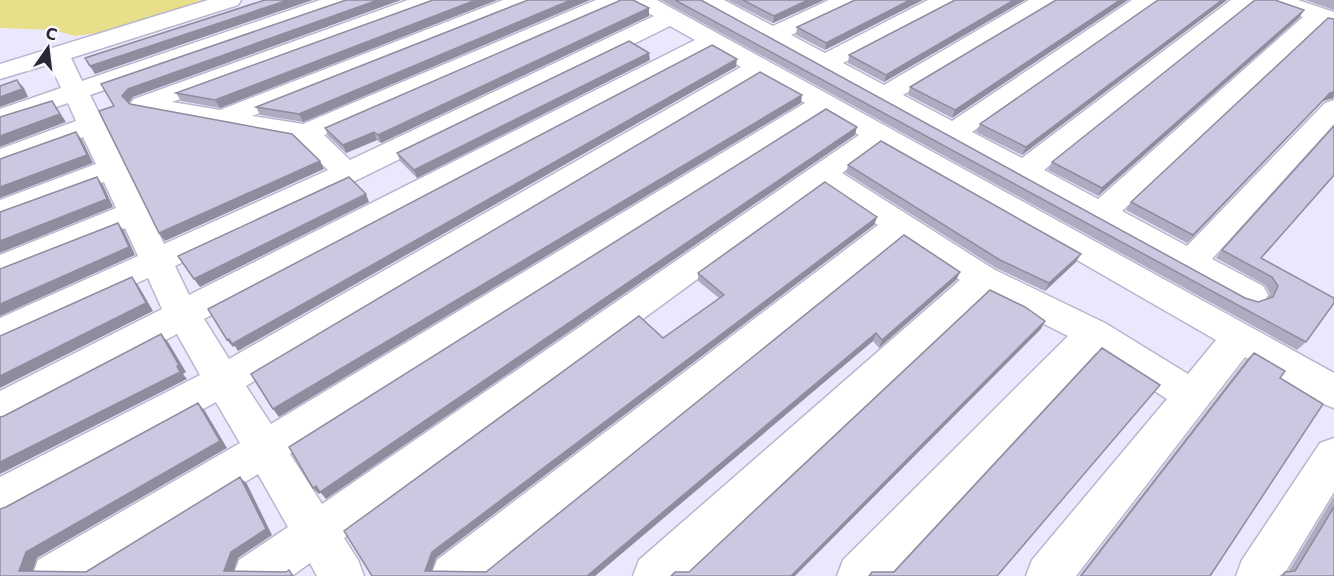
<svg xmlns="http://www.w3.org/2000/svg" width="1334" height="576" font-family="Commissioner,sans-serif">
  <rect width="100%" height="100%" fill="#ebe8fd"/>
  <!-- green -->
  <path fill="#e7df89" d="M0 0H203L106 32 75 36 53 30 0 28Z"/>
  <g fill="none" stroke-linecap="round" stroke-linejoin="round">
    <!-- minor casing -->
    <g stroke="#b9b5ce" stroke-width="3">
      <path id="minor" d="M208 0H241L238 5 71 58 82 81 320 0H352L349 5 90 95 164 244 328 170 297 140 136 110 130 104 134 99 408 0H439L436 5 172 102 220 110 503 0H533L530 5 252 116 303 124 596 0H625L622 5 324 135 350 160 654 16 633 5 630 0H657L1334 373V408L1321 403 1245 357 1076 576H1026L1032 560 1167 399 1096 353 889 576H837L843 560 1068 336 986 295 687 576H633L639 560 960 280 901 240 488 576H431L437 560 878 225 823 187 344 538 358 560 364 576H317L310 563 292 576H233L239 560 288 527 258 474 95 576H32L38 560 240 443 216 402 15 512 0 517V477L200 375 177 334 13 421 0 425V391L162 309 148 278 0 347V318L138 256 125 228 0 280V255L116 208 104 182 0 221V200L96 164 83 137 0 168V149L76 121 68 103 0 126V109L61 88 50 64 0 79V64ZM670 26 695 40 189 295 175 266 357 180ZM712 50 741 67 229 359 204 319ZM759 77 805 103 271 424 246 386ZM824 114 859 135 322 504 290 454ZM879 146 1216 340 1188 374 1105 323 995 270 842 173Z
        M697 0H724L773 26 829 0H857L854 5 791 35 825 53 928 0H956L953 5 843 63 884 85 1029 0H1056L1053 5 903 95 952 121 1132 0H1157L1154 5 972 132 1022 158 1231 0H1256L1044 170 1098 199 1303 17 1269 5 1266 0H1298L1334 12V27L1322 23 1122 211 1187 246 1325 103 1334 100V124L1212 259 1263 286 1268 295 1263 304 1251 308 1239 304 700 5Z
        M1334 438V492L1283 576H1236L1242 560 1320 443Z"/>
    </g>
    <!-- minor -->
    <use href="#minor" fill="#fff" fill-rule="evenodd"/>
  </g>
  <!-- wall -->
  <path fill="#afacc2" d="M433 0H497L220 108 181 101 176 93Z
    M528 0H590L303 122 260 115 256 107Z
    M661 0H701L1245 298 1258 302 1268 299 1270 294 1265 285 1216 258 1222 250 1261 258 1334 298 1306 342 1297 350Z
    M728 0H824L773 23Z
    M855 0 825 50 796 35 797 27Z
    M955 0H1025L884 82 848 63 849 55Z
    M1056 0H1128L952 118 908 95 910 87Z
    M1227 0 1022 155 976 132 980 124Z
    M1305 0H1334V10Z
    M649 16 381 143 377 140 346 153 328 136 325 128Z
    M1299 18 1098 196 1048 170 1052 162Z
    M1334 19V98L1323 101 1187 243 1126 210 1131 202Z
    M650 60 417 178 400 161 397 153Z
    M848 165 1076 262 1045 291 996 268 846 173Z
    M877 217 874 225 436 558 431 571 486 572 960 272 956 280 879 348 873 341 595 576H372L663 338 719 298 698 281V273Z
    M1254 353 1210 576H1079L1246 360Z
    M1334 496V576H1279L1285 572H1288Z"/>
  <!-- shaded-wall -->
  <path fill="#8f8c9e" d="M288 0H313L95 74 90 66Z
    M378 0H401L133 97 128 104 122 96 128 89Z
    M476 0H497L220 108 215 100Z
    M571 0H590L303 122 299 114Z
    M808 0H824L773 23 774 16Z
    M910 0H923L825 50 826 43Z
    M1014 0H1025L884 82 886 75Z
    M1120 0H1128L952 118 955 110Z
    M1222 0H1227L1022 155 1026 147Z
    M649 8V16L381 143 378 135Z
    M1304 10 1299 18 1098 196 1102 188Z
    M649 53 650 60 417 178 414 170Z
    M737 59 736 67 238 351 235 346 233 347 227 340Z
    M17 80 24 88 28 97 0 107V97Z
    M1334 92 1333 98 1323 101 1187 243 1193 235 1330 93Z
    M802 95 801 103 279 417 273 409Z
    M52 101 66 122 0 147V136Z
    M857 127 855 135 326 499 321 493 319 494 313 488Z
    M76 132 82 140 93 163 0 198V187Z
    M374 132 377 140 346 153 343 145Z
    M320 161 324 169 165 241 159 233Z
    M97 177 103 185 113 207 0 253V241Z
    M366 194 369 202 200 287 194 279Z
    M877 217 874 225 436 558 430 576 425 571 432 552Z
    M118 223 124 231 135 255 0 316V304Z
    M1081 254 1076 262 1045 291 1049 283Z
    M960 272 956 280 879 348 882 340Z
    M132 277 138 285 153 311 0 388V376Z
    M1045 321 1041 329 795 576H791Z
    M876 333 873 341 595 576H587Z
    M161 334 168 342 186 372 183 374 187 379 0 474V462Z
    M198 403 205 411 227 448 37 558 31 576 19 571 26 552Z
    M240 477 247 484 272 535 238 558 232 576 224 571Z"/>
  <!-- building -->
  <path fill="#ccc8e2" stroke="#8f8c9e" stroke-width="1.5" d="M265 0H288L90 66 85 58Z
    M346 0H378L128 89 122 96 130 104 292 134 320 161 159 233 99 111 114 106 101 84Z
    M433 0H476L215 100 176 93Z
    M528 0H571L299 114 256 107Z
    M621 0H633L649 8 378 135 374 132 343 145 325 128Z
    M675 0H701L1245 298 1258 302 1273 297 1278 286 1272 277 1222 250 1334 126V175L1261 258 1334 298V303L1306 342Z
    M743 0H808L774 16Z
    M855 0H910L826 43 797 27Z
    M955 0H1014L886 75 849 55Z
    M1056 0H1120L955 110 910 87Z
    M1158 0H1222L1026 147 980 124Z
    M1255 0H1275L1304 10 1102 188 1052 162Z
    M1328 18 1334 19V92L1330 93 1193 235 1131 202Z
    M629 41 649 53 414 170 397 153Z
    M712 45 737 59 232 344 229 339 227 340 208 309Z
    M760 72 802 95 273 409 251 374Z
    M17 80 22 89 0 97V86Z
    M52 101 60 114 0 136V117Z
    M826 109 857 127 320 492 316 486 313 488 289 447Z
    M76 132 87 155 0 187V159Z
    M881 141 1081 254 1049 283 1000 260 848 165Z
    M97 177 107 199 0 241V212Z
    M349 177 366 194 194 279 178 256Z
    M825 182 877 217 432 552 425 571 486 572 904 235 960 272 882 340 876 333 587 576H372L344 531 639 316 663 338 724 295 698 273Z
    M118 223 129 247 0 304V269Z
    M132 277 146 303 0 376V336Z
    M990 290 1025 307 1045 321 791 576H671L675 572H689Z
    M161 334 179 365 177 366 180 372 0 462V417L4 416Z
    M1102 348 1160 385 997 576H869L872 572H894Z
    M1254 353 1285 371 1280 378 1323 404 1210 576H1081Z
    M198 403 220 441 26 552 19 571 86 572 240 477 266 529 231 552 224 571 286 572 289 570 293 576H0V509L6 507Z
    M1334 507V576H1283L1285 572 1295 571Z"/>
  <!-- north arrow -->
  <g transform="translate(48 48) rotate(14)" stroke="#f8f7fd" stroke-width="4.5" paint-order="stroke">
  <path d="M0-4.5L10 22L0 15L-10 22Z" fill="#292731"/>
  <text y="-9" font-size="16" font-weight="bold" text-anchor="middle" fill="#292731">С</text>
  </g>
</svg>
